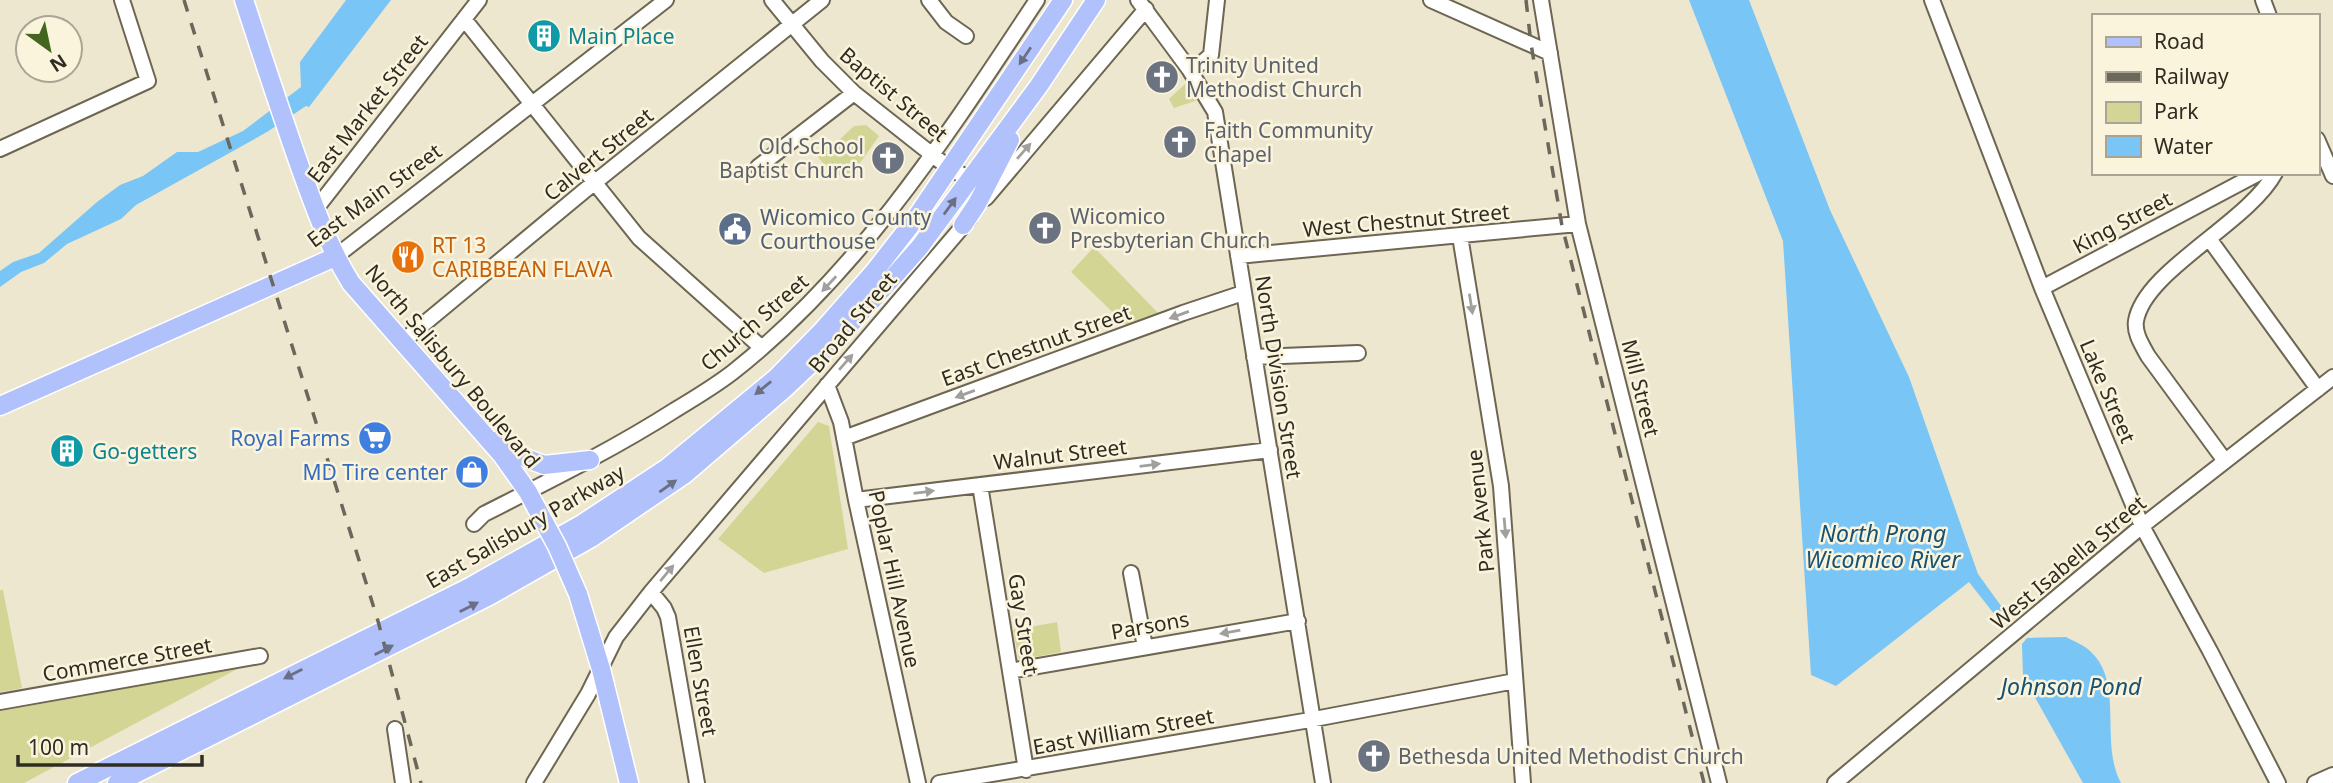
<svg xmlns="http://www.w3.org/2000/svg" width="2333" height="783" font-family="'Noto Sans',sans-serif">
  <rect width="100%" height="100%" fill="#eee7d0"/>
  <!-- green -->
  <path fill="#d2d593" d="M1186 83 1198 100 1174 108 1169 99Z
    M866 125 879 136 848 180 827 168 818 157 819 149 834 145 854 126Z
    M1094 247 1160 315 1128 327 1071 272Z
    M818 422 829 426 848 549 764 573 718 539Z
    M0 590H3L22 688 0 692Z
    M1057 622 1061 652 1019 660 1013 630Z
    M239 668 24 783H0V711Z"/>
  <!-- water -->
  <path fill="#79c5f5" d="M346 0H391L309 107 306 106 267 132 136 205 121 219 67 244 44 263 21 272 0 287V271L13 262 39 253 97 202 120 185 143 176 177 152H198L243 131 301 87 300 62Z
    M1689 0H1749L1830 210 1909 377 1978 574 2009 617 2002 624 1969 582 1836 686 1811 675 1783 241Z
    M2066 637C2073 641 2084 645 2090 651 2125 682 2099 743 2121 783H2083L2023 676 2022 644 2027 638Z"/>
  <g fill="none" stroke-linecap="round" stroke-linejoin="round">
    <!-- minor casing -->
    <g stroke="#6d6652" stroke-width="18">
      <path id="minor" d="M772 0 822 61 854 93 949 168 970 179
        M929 0 946 22 966 36
        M1138 0 1189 69 1215 112 1323 783
        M1431 0 1550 53
        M1541 0 1578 224 1719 783
        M1932 0 2042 288 2142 526 2210 651 2278 783
        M2263 0 2269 16
        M464 19 639 238 762 348
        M1189 69 1203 62 1211 55 1217 0
        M2317 139 2333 176
        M0 149 148 81 122 0
        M758 167 854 93
        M986 198 1146 9
        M315 210 479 0
        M1460 236 1501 486 1523 783
        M2210 240 2318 389
        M1238 256 1578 224
        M335 257 666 0
        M2042 288 2259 173
        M402 342 584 191 822 0
        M1254 357 1358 353
        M827 385 841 422 856 500 918 783
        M844 438 1183 313 1243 293
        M2225 461 2148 356C2142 345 2134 333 2136 321 2144 271 2248 223 2275 173
        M980 485 1026 770
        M856 500 1270 450
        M474 524 484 514C549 481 614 449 675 410 695 398 715 386 733 372 860 272 948 134 1037 0
        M1131 573 1145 647
        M651 592 664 608 668 617 697 783
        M1010 671 1298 621
        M0 702 260 656
        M395 729 403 783
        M534 783 588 694 616 637 651 592 969 219
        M939 783 1304 721 1515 681
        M1835 783 2142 526 2333 377
        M2315 783 2333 775"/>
    </g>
    <!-- major casing -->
    <g stroke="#fff" stroke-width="21">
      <path id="major" d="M244 0C262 55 280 110 299 164 314 206 328 246 351 283L502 455 528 492 537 509
        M963 225 977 204 1010 140
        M0 406 335 257
        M495 441 528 459 544 465 590 460
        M578 594 601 669 629 783
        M77 783 468 588 582 524 667 468 776 378 823 330 874 272 913 222 1063 0
        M117 783 489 596 591 538 685 474 784 389 839 337 887 284 919 248 1038 87 1096 0"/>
    </g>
    <!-- minor -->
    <use href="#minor" stroke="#fff" stroke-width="14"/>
    <!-- major -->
    <use href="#major" stroke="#b1c1fb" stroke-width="18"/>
    <!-- rail -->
    <path stroke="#6b675a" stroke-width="3.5" stroke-dasharray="12 12" stroke-linecap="butt" d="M184 0 378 621 421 783
      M1526 0 1531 44 1562 226 1704 783"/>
    <!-- major-bridge casing -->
    <g stroke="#fff" stroke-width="21" stroke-linecap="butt">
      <path id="major-bridge" d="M537 509 557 546 578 594"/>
    </g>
    <!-- major-bridge -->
    <use href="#major-bridge" stroke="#b1c1fb" stroke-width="18"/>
  </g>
  <!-- one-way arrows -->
  <defs><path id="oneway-solid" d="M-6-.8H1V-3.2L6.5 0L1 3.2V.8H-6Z" transform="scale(1.75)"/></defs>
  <g fill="#6a6f84">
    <use href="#oneway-solid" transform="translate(1025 56) rotate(124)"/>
    <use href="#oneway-solid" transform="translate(950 206) rotate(-54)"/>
    <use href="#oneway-solid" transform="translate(763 388) rotate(141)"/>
    <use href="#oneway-solid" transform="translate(668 486) rotate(-35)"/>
    <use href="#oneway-solid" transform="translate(469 607) rotate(-27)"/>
    <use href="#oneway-solid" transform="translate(384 650) rotate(-27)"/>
    <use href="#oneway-solid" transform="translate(293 674) rotate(153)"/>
  </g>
  <g fill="#a1a09c">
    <use href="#oneway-solid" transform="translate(1024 151) rotate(-49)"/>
    <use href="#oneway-solid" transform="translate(829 284) rotate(133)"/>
    <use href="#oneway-solid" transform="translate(1471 304) rotate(81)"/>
    <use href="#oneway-solid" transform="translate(1179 315) rotate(160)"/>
    <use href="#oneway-solid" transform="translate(846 362) rotate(-49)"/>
    <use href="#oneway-solid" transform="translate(965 394) rotate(160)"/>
    <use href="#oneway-solid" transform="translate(1150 465) rotate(-7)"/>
    <use href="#oneway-solid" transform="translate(924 492) rotate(-7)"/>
    <use href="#oneway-solid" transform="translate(1505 528) rotate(85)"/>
    <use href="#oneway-solid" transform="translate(667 573) rotate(-50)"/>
    <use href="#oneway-solid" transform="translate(1230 632) rotate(170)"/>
  </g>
  <!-- icons -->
  <defs>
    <g id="building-disc" transform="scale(1.75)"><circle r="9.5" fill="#0f9aa8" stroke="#fbf4dd"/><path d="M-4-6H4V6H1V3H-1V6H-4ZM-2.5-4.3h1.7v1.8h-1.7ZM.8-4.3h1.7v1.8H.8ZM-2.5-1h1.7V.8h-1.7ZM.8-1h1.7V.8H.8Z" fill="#fff"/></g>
    <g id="church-disc" transform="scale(1.75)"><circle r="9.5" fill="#6b7280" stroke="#fbf4dd"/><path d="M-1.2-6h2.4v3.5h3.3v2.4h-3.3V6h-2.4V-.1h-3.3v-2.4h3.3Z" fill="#fff"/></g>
    <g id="civic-disc" transform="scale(1.75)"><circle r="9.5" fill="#5c6f8a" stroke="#fbf4dd"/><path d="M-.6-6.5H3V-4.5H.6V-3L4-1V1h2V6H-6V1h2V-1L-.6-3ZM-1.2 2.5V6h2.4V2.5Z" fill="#fff"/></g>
    <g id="restaurant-disc" transform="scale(1.75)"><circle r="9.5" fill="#e8710a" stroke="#fbf4dd"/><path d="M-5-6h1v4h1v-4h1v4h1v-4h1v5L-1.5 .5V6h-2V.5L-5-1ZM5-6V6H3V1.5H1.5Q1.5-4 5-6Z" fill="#fff"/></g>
    <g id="supermarket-disc" transform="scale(1.75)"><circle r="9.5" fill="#3f7fe0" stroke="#fbf4dd"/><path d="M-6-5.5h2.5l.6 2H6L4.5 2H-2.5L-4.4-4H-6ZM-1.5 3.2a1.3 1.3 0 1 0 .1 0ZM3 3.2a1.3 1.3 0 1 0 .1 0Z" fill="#fff"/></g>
    <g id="shop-disc" transform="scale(1.75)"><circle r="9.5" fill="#3f7fe0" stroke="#fbf4dd"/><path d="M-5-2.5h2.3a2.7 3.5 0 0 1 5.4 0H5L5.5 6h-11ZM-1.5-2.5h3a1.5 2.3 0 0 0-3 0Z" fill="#fff"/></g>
  </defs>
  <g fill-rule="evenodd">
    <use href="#building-disc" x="544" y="36"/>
    <use href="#church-disc" x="1162" y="77"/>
    <use href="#church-disc" x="1180" y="142"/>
    <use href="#church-disc" x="888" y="158"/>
    <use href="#church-disc" x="1045" y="228"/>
    <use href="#civic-disc" x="735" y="229"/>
    <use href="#restaurant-disc" x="408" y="257"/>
    <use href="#supermarket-disc" x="375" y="438"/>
    <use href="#building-disc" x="67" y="451"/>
    <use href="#shop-disc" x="472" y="472"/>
    <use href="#church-disc" x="1374" y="756"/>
  </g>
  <g text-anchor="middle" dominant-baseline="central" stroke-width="5" stroke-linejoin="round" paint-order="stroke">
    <!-- culture labels -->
    <g font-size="21" fill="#0d838f" stroke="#fbf4dd" text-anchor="start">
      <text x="568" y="36">Main Place</text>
      <text x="92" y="451">Go-getters</text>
    </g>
    <!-- worship labels -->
    <g font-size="21" fill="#5b616d" stroke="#fbf4dd" text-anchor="start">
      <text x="1186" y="65">Trinity United<tspan x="1186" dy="24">Methodist Church</tspan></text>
      <text x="1204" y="130">Faith Community<tspan x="1204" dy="24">Chapel</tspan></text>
      <text x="864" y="146" text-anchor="end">Old School<tspan x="864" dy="24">Baptist Church</tspan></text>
      <text x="1070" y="216">Wicomico<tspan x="1070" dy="24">Presbyterian Church</tspan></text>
      <text x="1398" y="756">Bethesda United Methodist Church</text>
    </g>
    <!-- street labels -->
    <g font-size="21" fill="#2f2c23" stroke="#fbf4dd">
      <text transform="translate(894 94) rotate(40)">Baptist Street</text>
      <text transform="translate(367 108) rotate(-52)">East Market Street</text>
      <text transform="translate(598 154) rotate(-39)">Calvert Street</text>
      <text transform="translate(374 195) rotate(-36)">East Main Street</text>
      <text transform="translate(1406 220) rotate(-5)">West Chestnut Street</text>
      <text transform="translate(2122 222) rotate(-28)">King Street</text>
      <text transform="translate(754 322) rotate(-41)">Church Street</text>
      <text transform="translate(852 322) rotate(-50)">Broad Street</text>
      <text transform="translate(1036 345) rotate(-20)">East Chestnut Street</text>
      <text transform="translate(453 366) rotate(50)">North Salisbury Boulevard</text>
      <text transform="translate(1279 377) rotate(81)">North Division Street</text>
      <text transform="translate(1641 388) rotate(76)">Mill Street</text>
      <text transform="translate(2108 391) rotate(67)">Lake Street</text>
      <text transform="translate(1060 454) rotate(-7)">Walnut Street</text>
      <text transform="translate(1480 511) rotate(-96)">Park Avenue</text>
      <text transform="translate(525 526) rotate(-30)">East Salisbury Parkway</text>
      <text transform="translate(2068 562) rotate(-40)">West Isabella Street</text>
      <text transform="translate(895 579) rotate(78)">Poplar Hill Avenue</text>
      <text transform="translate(1024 624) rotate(81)">Gay Street</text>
      <text transform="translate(1150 625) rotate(-10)">Parsons</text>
      <text transform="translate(127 659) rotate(-10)">Commerce Street</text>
      <text transform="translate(701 681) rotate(80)">Ellen Street</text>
      <text transform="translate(1123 731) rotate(-10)">East William Street</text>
    </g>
    <!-- service labels -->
    <g font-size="21" fill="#4e5e75" stroke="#fbf4dd" text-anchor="start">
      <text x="760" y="217">Wicomico County<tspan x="760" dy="24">Courthouse</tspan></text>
    </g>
    <!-- food labels -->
    <g font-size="21" fill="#c56008" stroke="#fbf4dd" text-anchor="start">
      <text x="432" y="245">RT 13<tspan x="432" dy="24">CARIBBEAN FLAVA</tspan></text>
    </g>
    <!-- shop labels -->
    <g font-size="21" fill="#366cbe" stroke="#fbf4dd" text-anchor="end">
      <text x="350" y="438">Royal Farms</text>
      <text x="448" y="472">MD Tire center</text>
    </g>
    <!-- water labels -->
    <g font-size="23" font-style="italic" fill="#175272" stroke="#fbf4dd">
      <text x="1883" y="533">North Prong<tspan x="1883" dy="26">Wicomico River</tspan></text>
      <text x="2071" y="686">Johnson Pond</text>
    </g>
  </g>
  <!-- legend -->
  <rect x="2092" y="14" width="228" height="161" fill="#fbf4dd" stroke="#a9a493" stroke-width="2"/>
  <rect x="2106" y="37" width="35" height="10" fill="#b1c1fb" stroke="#a9a493" stroke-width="2"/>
  <text x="2154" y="49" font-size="21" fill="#2f2c23">Road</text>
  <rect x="2106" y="72" width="35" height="10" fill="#6b675a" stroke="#a9a493" stroke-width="2"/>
  <text x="2154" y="84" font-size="21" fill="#2f2c23">Railway</text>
  <rect x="2106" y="102" width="35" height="21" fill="#d2d593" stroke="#a9a493" stroke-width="2"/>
  <text x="2154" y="119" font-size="21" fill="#2f2c23">Park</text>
  <rect x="2106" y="136" width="35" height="21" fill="#79c5f5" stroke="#a9a493" stroke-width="2"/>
  <text x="2154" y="154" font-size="21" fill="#2f2c23">Water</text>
  <!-- north arrow -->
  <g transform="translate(49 49) rotate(147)"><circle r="33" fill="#fbf4dd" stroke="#a9a493" stroke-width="2"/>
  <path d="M0-5L12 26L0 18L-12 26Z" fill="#42661e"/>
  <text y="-10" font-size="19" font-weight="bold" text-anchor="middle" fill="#2f2c23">N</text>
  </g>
  <!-- scale -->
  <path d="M18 755v10h184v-10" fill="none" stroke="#2f2c23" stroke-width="3.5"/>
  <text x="28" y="755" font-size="21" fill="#2f2c23" stroke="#fbf4dd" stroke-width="5" paint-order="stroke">100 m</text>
</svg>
